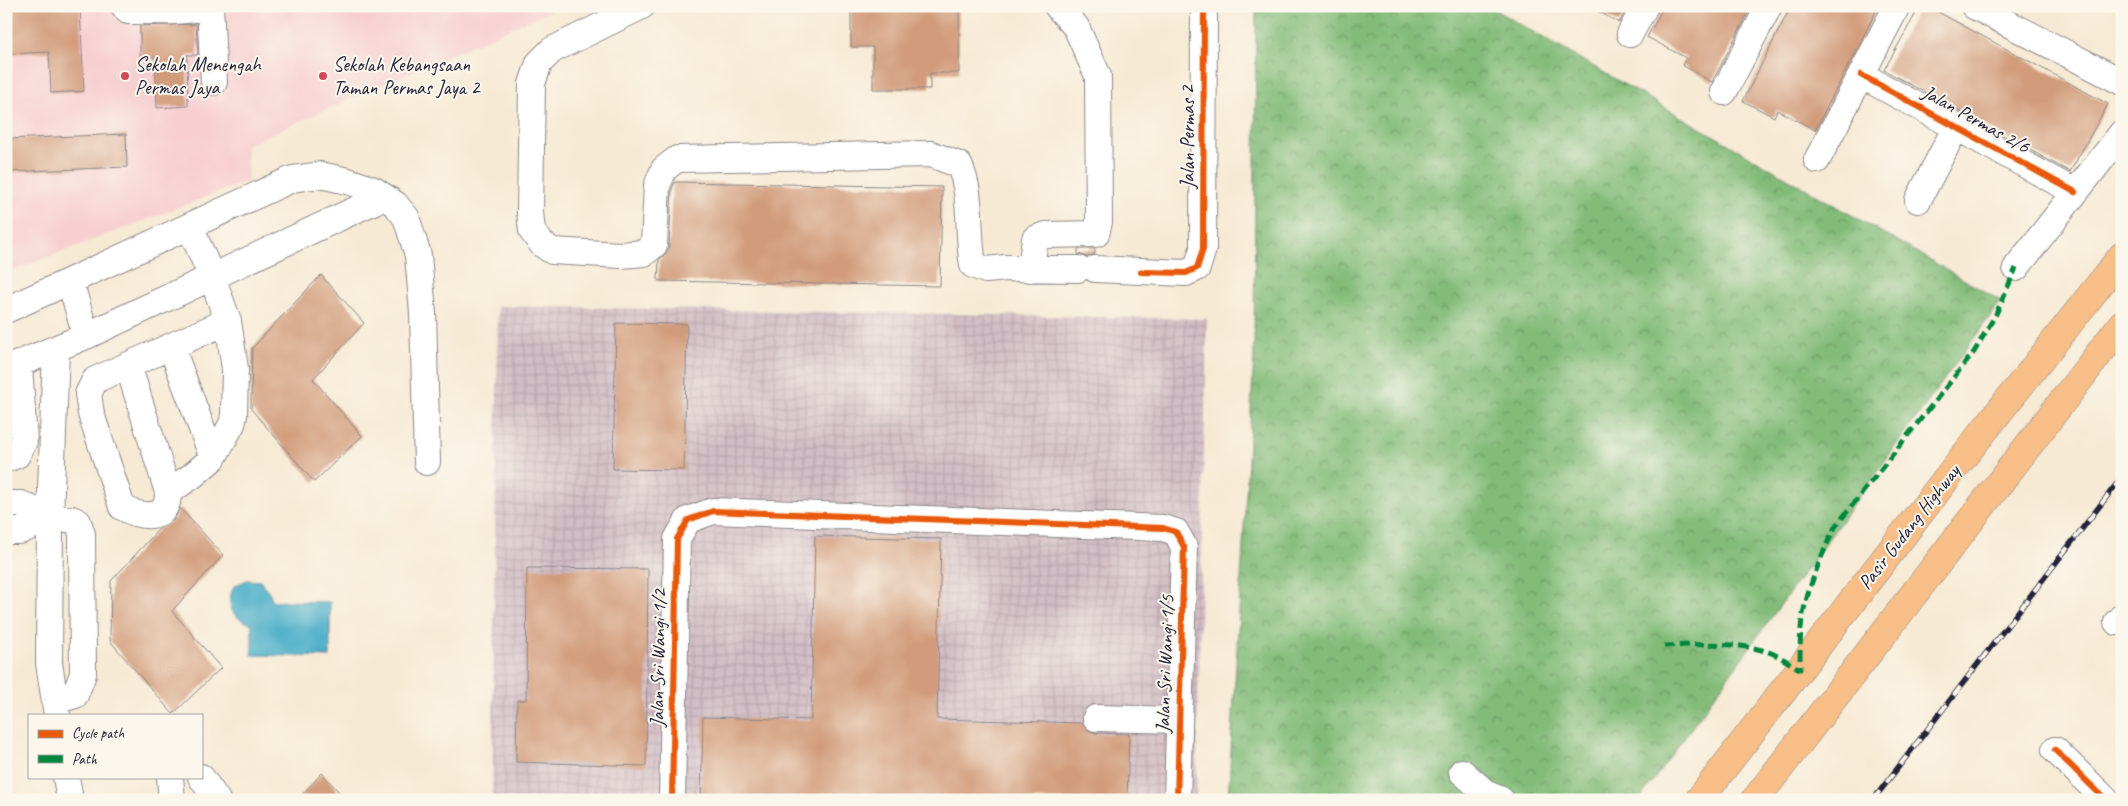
<svg xmlns="http://www.w3.org/2000/svg" width="2128" height="806" font-family="Caveat,sans-serif">
  <defs>
    <pattern id="industrial-grid" width="8" height="8" patternUnits="userSpaceOnUse" patternTransform="scale(1.25)"><rect width="8" height="8" fill="#d2bdc5"/><path d="M0 4h8M4 0v8" fill="none" stroke="#b4a2aa"/></pattern>
    <pattern id="forest-crowns" width="20" height="18" patternUnits="userSpaceOnUse" patternTransform="scale(1.25)"><rect width="20" height="18" fill="#83bc79"/><path d="M2 6a3 3 0 1 1 6 0M12 15a3 3 0 1 1 6 0" fill="none" stroke="#6b9864"/></pattern>
  </defs>
  <rect width="100%" height="100%" fill="#fbf7ec"/>
  <filter id="ink" filterUnits="userSpaceOnUse"><feTurbulence type="fractalNoise" baseFrequency=".02" numOctaves="2"/><feDisplacementMap in="SourceGraphic" scale="10" xChannelSelector="R" yChannelSelector="G"/><feConvolveMatrix kernelMatrix="1 2 1 2 8 2 1 2 1" color-interpolation-filters="sRGB"/></filter>
  <filter id="wash" filterUnits="userSpaceOnUse"><feTurbulence type="fractalNoise" baseFrequency=".0096" numOctaves="4" result="noise"/><feDisplacementMap in="SourceGraphic" scale="20" xChannelSelector="R" yChannelSelector="G"/><feGaussianBlur stdDeviation="1.12" result="paint"/><feColorMatrix in="noise" values="0 0 0 0 0 0 0 0 0 0 0 0 0 0 0 0 0 1.4 0 .05"/><feComposite in="paint" operator="in"/></filter>
  <g filter="url(#wash)">
    <rect width="100%" height="100%" fill="#f6ead4"/>
    <!-- built -->
    <path fill="#f7cfd0" d="M6 6H561L246 145 248 181 6 273Z"/>
    <!-- industrial -->
    <path fill="url(#industrial-grid)" d="M498 306 1207 319 1196 800H492Z"/>
    <!-- forest -->
    <path fill="url(#forest-crowns)" stroke="#526f5a" d="M1256 6H1488L2001 301 1639 800H1228L1254 358Z"/>
    <!-- water -->
    <path fill="#48adc8" stroke="#356882" d="M247 580 260 581 270 593 272 601 330 602V657L252 655V624C231 618 225 605 234 586Z"/>
    <g id="blocks">
      <!-- building -->
      <path fill="#d29c7b" d="M6 6H80L84 91 51 93 49 52 6 54Z
        M851 6H959V73H930V89H873V47H851Z
        M1589 6H1628L1619 23Z
        M1664 6H1752L1712 82 1682 65 1686 58 1647 37Z
        M1791 6H1879L1815 130 1777 110 1774 117 1743 101Z
        M1920 6H1927L2108 104 2070 172 1884 70Z
        M196 24 198 55H187L188 106 157 108 155 57H140V26Z
        M126 134 127 167 6 172V139Z
        M675 182 942 187 940 286 658 281 659 260 667 252 669 246 672 189Z
        M1078 249H1095V254L1087 257 1078 254Z
        M321 275 364 323 313 379 362 436 314 482 251 409 252 348Z
        M616 323 687 324 684 470 613 469Z
        M180 508 223 555 172 611 221 668 173 714 110 641 111 581 159 529 174 520Z
        M815 536 941 539 937 719 1082 723 1088 730 1095 733 1129 734 1127 800H701L703 717 811 720Z
        M527 568 648 569 646 766 516 762 517 700H526Z
        M322 773 346 800H297Z"/>
    </g>
  </g>
  <g filter="url(#ink)">
    <use href="#blocks" fill-opacity="0" stroke="#8c8688" stroke-width="1"/>
    <g fill="none" stroke-linecap="round" stroke-linejoin="round">
      <!-- minor casing -->
      <g stroke="#8c8688" stroke-width="28">
        <path id="minor" d="M124 6 128 11C142 11 194 13 203 6
          M210 6 214 82
          M642 6 552 50 539 63 532 84 530 212 532 231 542 244 552 251 621 255 644 253 654 245 657 186 664 169 677 159 931 154 959 165C973 193 967 234 973 265L986 270 1006 268 1078 269
          M1974 6 2122 82
          M1630 34 1645 6
          M1861 75 2075 192
          M1724 92 1769 6
          M1817 160 1897 6
          M1918 200 1956 127
          M2016 268 2122 133
          M1031 269 1035 239 1046 235 1096 234 1099 222 1098 76 1076 27 1057 6
          M1095 269 1186 273 1197 268 1203 249 1204 6
          M6 310 70 281
          M86 336 70 281 292 179 320 175 348 181 374 190 395 204 406 217 418 255 423 313 427 462
          M171 346 213 458
          M56 349 50 518 49 663 57 715
          M128 365 168 492C169 522 141 518 122 507L91 414 88 394 95 380 228 321
          M6 369 86 336 383 197
          M6 459 17 455 24 441 19 364
          M168 492 192 476 213 458 232 424 234 415 235 369 228 321 212 277 190 227
          M6 504H21L50 518 20 531H6
          M50 518 72 519 78 522 82 534 83 674 75 695 55 701
          M2117 622 2122 617
          M1096 718 1179 720
          M2055 750 2106 800
          M1462 772 1487 794 1501 800
          M66 777 70 800
          M170 777 172 800
          M201 777 217 800
          M672 800 677 539 688 520 713 511 1163 528 1176 532 1184 547 1177 800"/>
      </g>
      <!-- highway casing -->
      <g stroke="#8c8688" stroke-width="29">
        <path id="highway" d="M1699 800 1953 470 2122 256
          M1755 800 2122 324"/>
      </g>
      <!-- minor -->
      <use href="#minor" stroke="#fff" stroke-width="26"/>
      <!-- highway -->
      <use href="#highway" stroke="#f7be87" stroke-width="28"/>
      <!-- rail casing -->
      <g stroke="#22223b" stroke-width="5.5">
        <path id="rail" d="M1873 800 2122 477"/>
      </g>
      <!-- rail -->
      <use href="#rail" stroke="#fbf7ec" stroke-width="4" stroke-dasharray="11" stroke-linecap="butt"/>
      <!-- quiet -->
      <path stroke="#00873e" stroke-width="5" stroke-dasharray="10 5" stroke-linecap="butt" d="M1664 646C1696 645 1734 641 1765 651 1777 654 1789 663 1800 669 1800 652 1800 635 1802 619 1808 587 1821 556 1835 527L1974 352 1996 314 2016 268"/>
      <!-- cycleway casing -->
      <g stroke="#fbf7ec" stroke-width="9">
        <path id="cycleway" d="M1861 75 2075 192
          M1141 272 1186 273 1197 268 1203 249 1204 6
          M2055 750 2106 800
          M672 800 677 539 688 520 713 511 1163 528 1176 532 1184 547 1177 800"/>
      </g>
      <!-- cycleway -->
      <use href="#cycleway" stroke="#e8590c" stroke-width="6"/>
    </g>
  </g>
  <!-- markers -->
  <g fill="#d1495b" stroke="#fbf7ec" stroke-width="2">
    <circle cx="125" cy="76" r="5"/>
    <circle cx="323" cy="76" r="5"/>
  </g>
  <g text-anchor="middle" dominant-baseline="central" stroke-width="4" stroke-linejoin="round" paint-order="stroke">
    <!-- poi labels -->
    <g font-size="20" fill="#22223b" stroke="#fbf7ec" text-anchor="start">
      <text x="135" y="64">Sekolah Menengah<tspan x="135" dy="23">Permas Jaya</tspan></text>
      <text x="333" y="64">Sekolah Kebangsaan<tspan x="333" dy="23">Taman Permas Jaya 2</tspan></text>
    </g>
    <!-- street labels -->
    <g font-size="20" fill="#22223b" stroke="#fbf7ec">
      <text transform="translate(1976 119) rotate(29)">Jalan Permas 2/6</text>
      <text transform="translate(1187 137) rotate(-90)">Jalan Permas 2</text>
      <text transform="translate(1909 527) rotate(-52)">Pasir Gudang Highway</text>
      <text transform="translate(658 658) rotate(-89)">Jalan Sri Wangi 1/2</text>
      <text transform="translate(1165 664) rotate(-88)">Jalan Sri Wangi 1/5</text>
    </g>
  </g>
  <!-- margin -->
  <rect width="2128" height="806" fill="none" stroke="#fbf7ec" stroke-width="25"/>
  <!-- legend -->
  <rect x="28" y="714" width="175" height="65" fill="#fbf7ec" stroke="#a4a2a5"/>
  <rect x="38" y="730" width="25" height="8" fill="#e8590c" stroke="#a4a2a5"/>
  <text x="72" y="738" font-size="15" fill="#22223b">Cycle path</text>
  <rect x="38" y="755" width="25" height="8" fill="#00873e" stroke="#a4a2a5"/>
  <text x="72" y="764" font-size="15" fill="#22223b">Path</text>
</svg>
